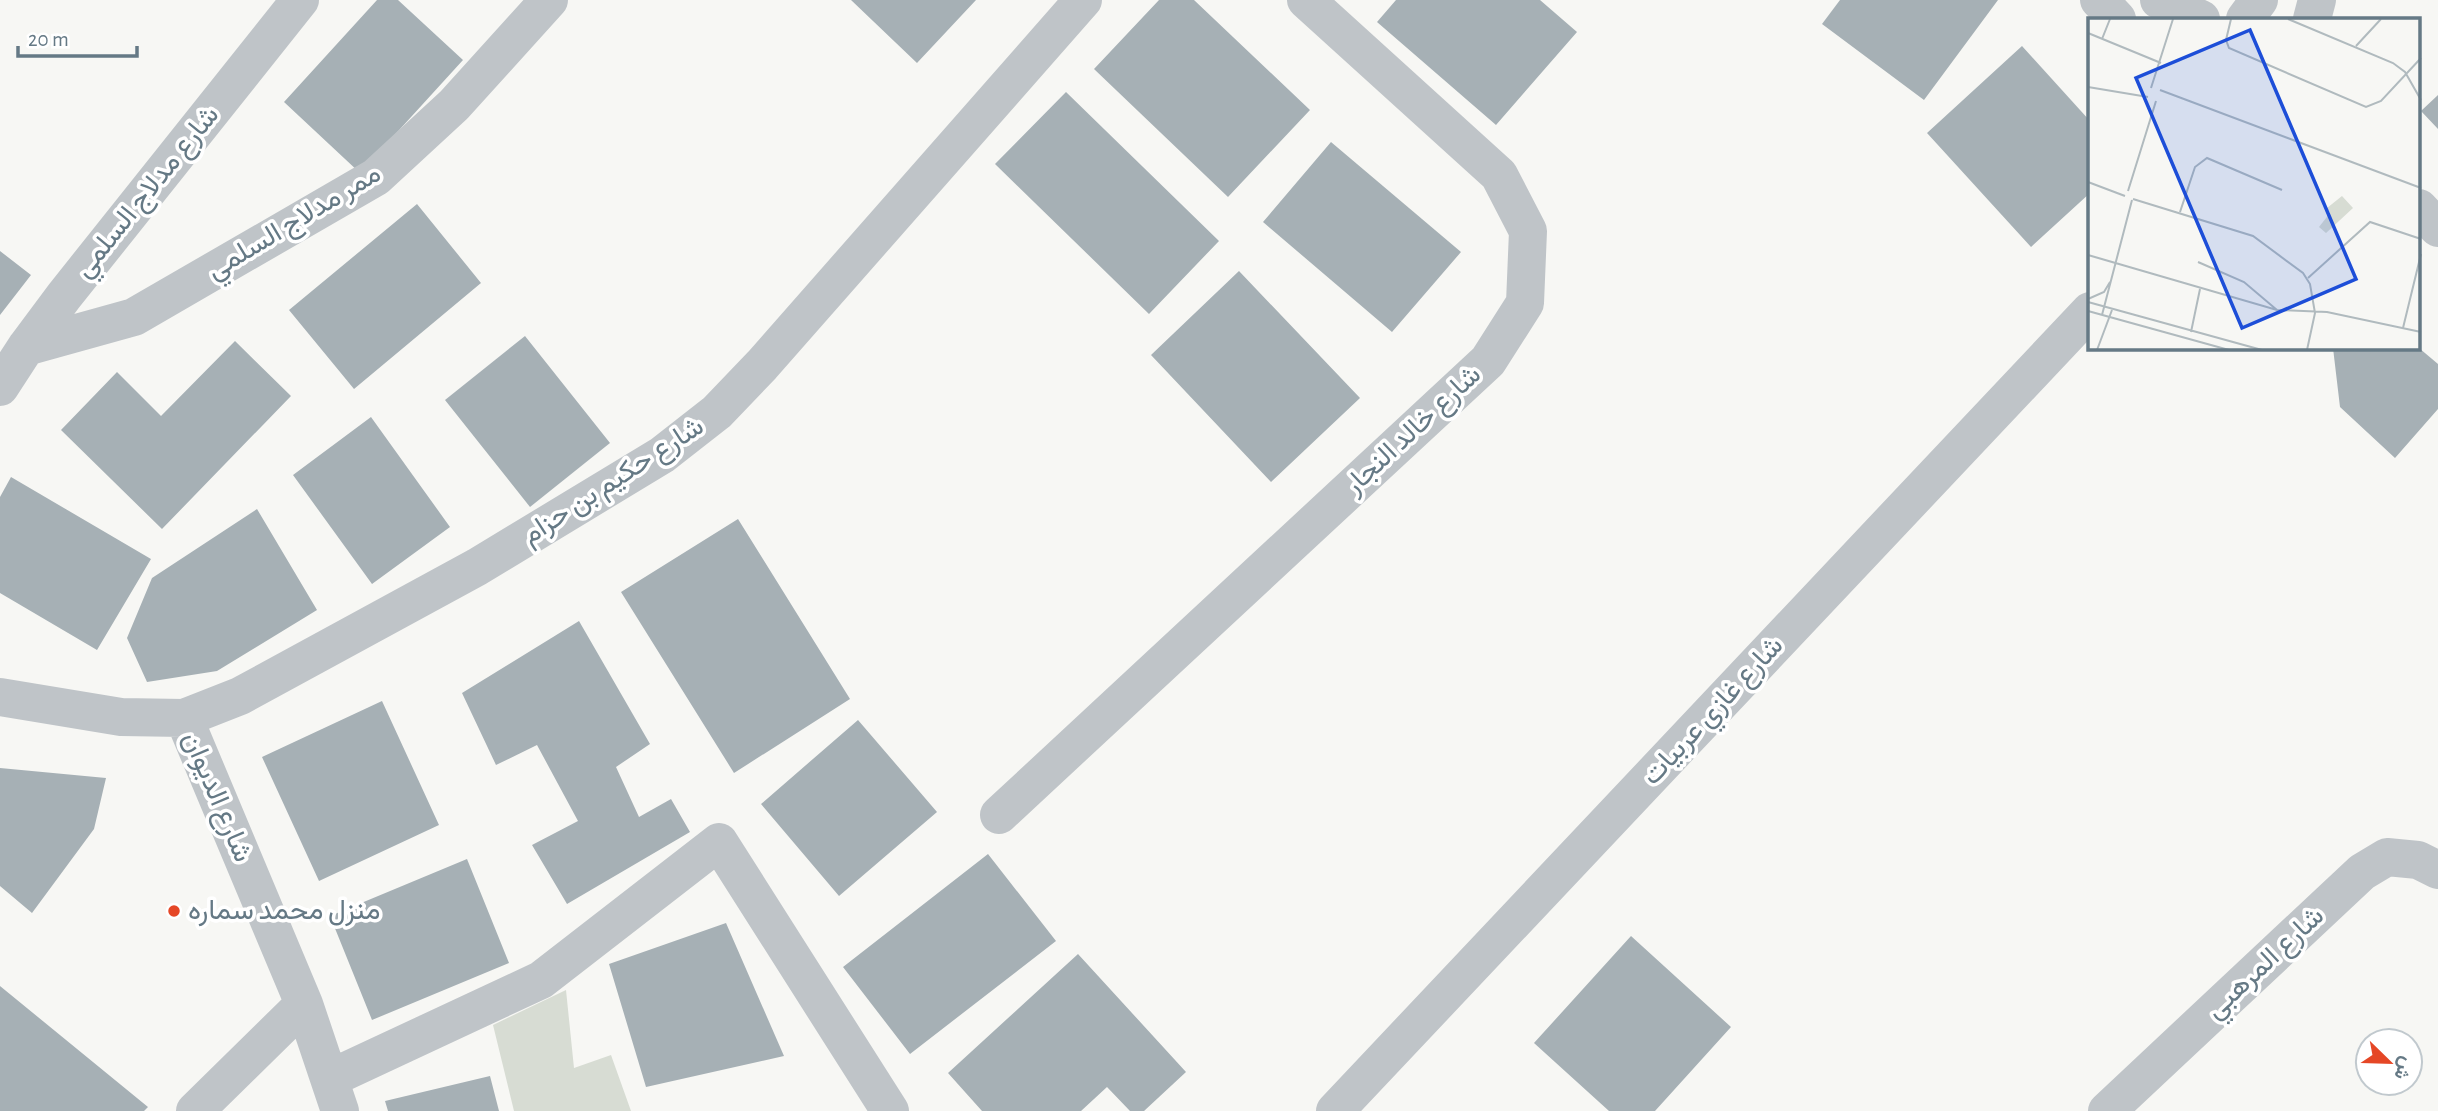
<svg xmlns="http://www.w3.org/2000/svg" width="2438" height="1111" font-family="'Alegreya Sans',Vazirmatn,sans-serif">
  <rect width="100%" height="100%" fill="#f7f7f4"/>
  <!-- green -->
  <path fill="#d7dcd3" d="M566 990 574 1068 611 1055 631 1111H514L493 1025Z"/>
  <!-- building -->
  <path fill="#a6b0b5" d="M377 0H398L463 60 360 173 284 102Z
    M851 0H976L917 63Z
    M1159 0H1194L1310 110 1228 197 1094 69Z
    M1396 0H1540L1577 32 1496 125 1377 22Z
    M1840 0H1998L1924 100 1822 24Z
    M2022 46 2090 121V193L2031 247 1927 133Z
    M1066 92 1219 241 1149 314 995 164Z
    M2438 95V129L2421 111Z
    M1331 142 1461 252 1392 332 1263 222Z
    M417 204 481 283 354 389 289 310Z
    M0 251 31 275 0 315Z
    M1239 271 1360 398 1271 482 1151 355Z
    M525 336 610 443 530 507 445 400Z
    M235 341 291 396 162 529 61 430 117 372 161 416Z
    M2333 348H2419L2438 364V409L2395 458 2340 407Z
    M371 417 450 527 372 584 293 475Z
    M11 477 151 559 97 650 0 593V497Z
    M257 509 317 610 217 671 147 682 127 638 152 578Z
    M738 519 850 699 734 773 621 592Z
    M579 621 650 744 616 767 639 817 671 799 690 832 567 904 532 845 578 821 537 745 496 765 462 693Z
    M382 701 439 825 319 881 262 757Z
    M858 720 937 812 839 896 761 804Z
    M0 768 106 778 94 829 32 913 0 886Z
    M988 854 1056 941 910 1054 843 967Z
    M467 859 509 963 372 1020 330 916Z
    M726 923 784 1056 646 1087 609 964Z
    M1631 936 1731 1027 1655 1111H1609L1534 1043Z
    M1078 954 1186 1072 1144 1111H1130L1107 1087 1081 1111H982L948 1073Z
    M0 986 148 1107 144 1111H0Z
    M490 1076 499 1111H388L385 1101Z"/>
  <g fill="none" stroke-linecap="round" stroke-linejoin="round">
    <!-- minor -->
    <path stroke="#bfc4c8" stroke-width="38" d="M2099 0 2117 19
      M2159 0 2201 19
      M2245 19 2259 0
      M2312 19 2317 0
      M2419 208 2438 228
      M26 347 134 317 376 177 454 105 549 0
      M0 387 26 347 64 296 300 0
      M0 697 121 717 184 718 240 696 477 567 662 455 717 412 762 365 1083 0
      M184 718 304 1004 340 1111
      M999 815 1488 361 1525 303 1528 231 1499 175 1306 0
      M331 1078 541 980 719 842 890 1111
      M195 1111 304 1004
      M1335 1111 2090 311
      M2107 1111 2362 872 2387 857 2418 860 2438 870"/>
  </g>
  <!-- markers -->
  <circle fill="#e54726" stroke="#fff" stroke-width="2.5" cx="174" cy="911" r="7"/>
  <g text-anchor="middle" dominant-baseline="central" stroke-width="7" stroke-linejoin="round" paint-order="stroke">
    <!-- street labels -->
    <g font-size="28" fill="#657985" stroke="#fff">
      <text transform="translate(147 192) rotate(-51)">شارع مدلاج السلمي</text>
      <text transform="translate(294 222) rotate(-31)">ممر مدلاج السلمي</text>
      <text transform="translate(1413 430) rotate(-43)">شارع خالد النجار</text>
      <text transform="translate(613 481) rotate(-33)">شارع حكيم بن حزام</text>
      <text transform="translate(1713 711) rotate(-47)">شارع غازي عربيات</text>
      <text transform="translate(217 797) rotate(67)">شارع الديوان</text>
      <text transform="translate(2265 963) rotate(-43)">شارع المرهبي</text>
    </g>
    <!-- poi labels -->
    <g font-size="28" fill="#657985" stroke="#fff" text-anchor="start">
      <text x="188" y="911">منزل محمد سماره</text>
    </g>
  </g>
  <!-- overview -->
  <g transform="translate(2088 18)">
    <rect width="332" height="332" fill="#f7f7f4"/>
    <path d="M254 178 265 190 238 215 231 209 242 195 239 190Z" fill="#d7dcd3"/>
    <path fill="none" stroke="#b0babe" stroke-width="2" d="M143 1 138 22 141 30 278 89 293 83 333 40M200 1 305 45 317 54 333 82M0 15 73 45M14 21 22 1M268 28 293 1M0 69 60 79M63 70 85 1M72 72 333 170M0 164 37 178M40 173 68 83M45 181 165 218 215 255 222 266 227 295 219 332M92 194 107 149 119 140 194 172M0 237 189 292 239 294 333 314M110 244 156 264 189 292M220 260 282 204 333 221M0 281 16 274 22 264M0 284 174 332M0 293 141 332M14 297 44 182M315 310 333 236M103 314 112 271M9 332 24 292"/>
    <path fill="#1d4ed8" fill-opacity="0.15" stroke="#1d4ed8" stroke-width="3.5" d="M162 12 268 261 154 310 48 60Z"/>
    <rect width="332" height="332" fill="none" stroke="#657985" stroke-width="3.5"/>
  </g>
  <!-- north arrow -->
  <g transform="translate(2389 1062) rotate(113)"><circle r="33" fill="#ffffff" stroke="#c1c9ce" stroke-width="2"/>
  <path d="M0-5L12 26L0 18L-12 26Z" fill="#e54726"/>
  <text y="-10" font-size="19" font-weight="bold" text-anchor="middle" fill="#657985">ش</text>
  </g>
  <!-- scale -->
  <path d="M18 46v10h119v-10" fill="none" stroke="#657985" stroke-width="3.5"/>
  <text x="28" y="46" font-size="21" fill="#657985" stroke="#ffffff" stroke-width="5" paint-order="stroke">20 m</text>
</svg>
